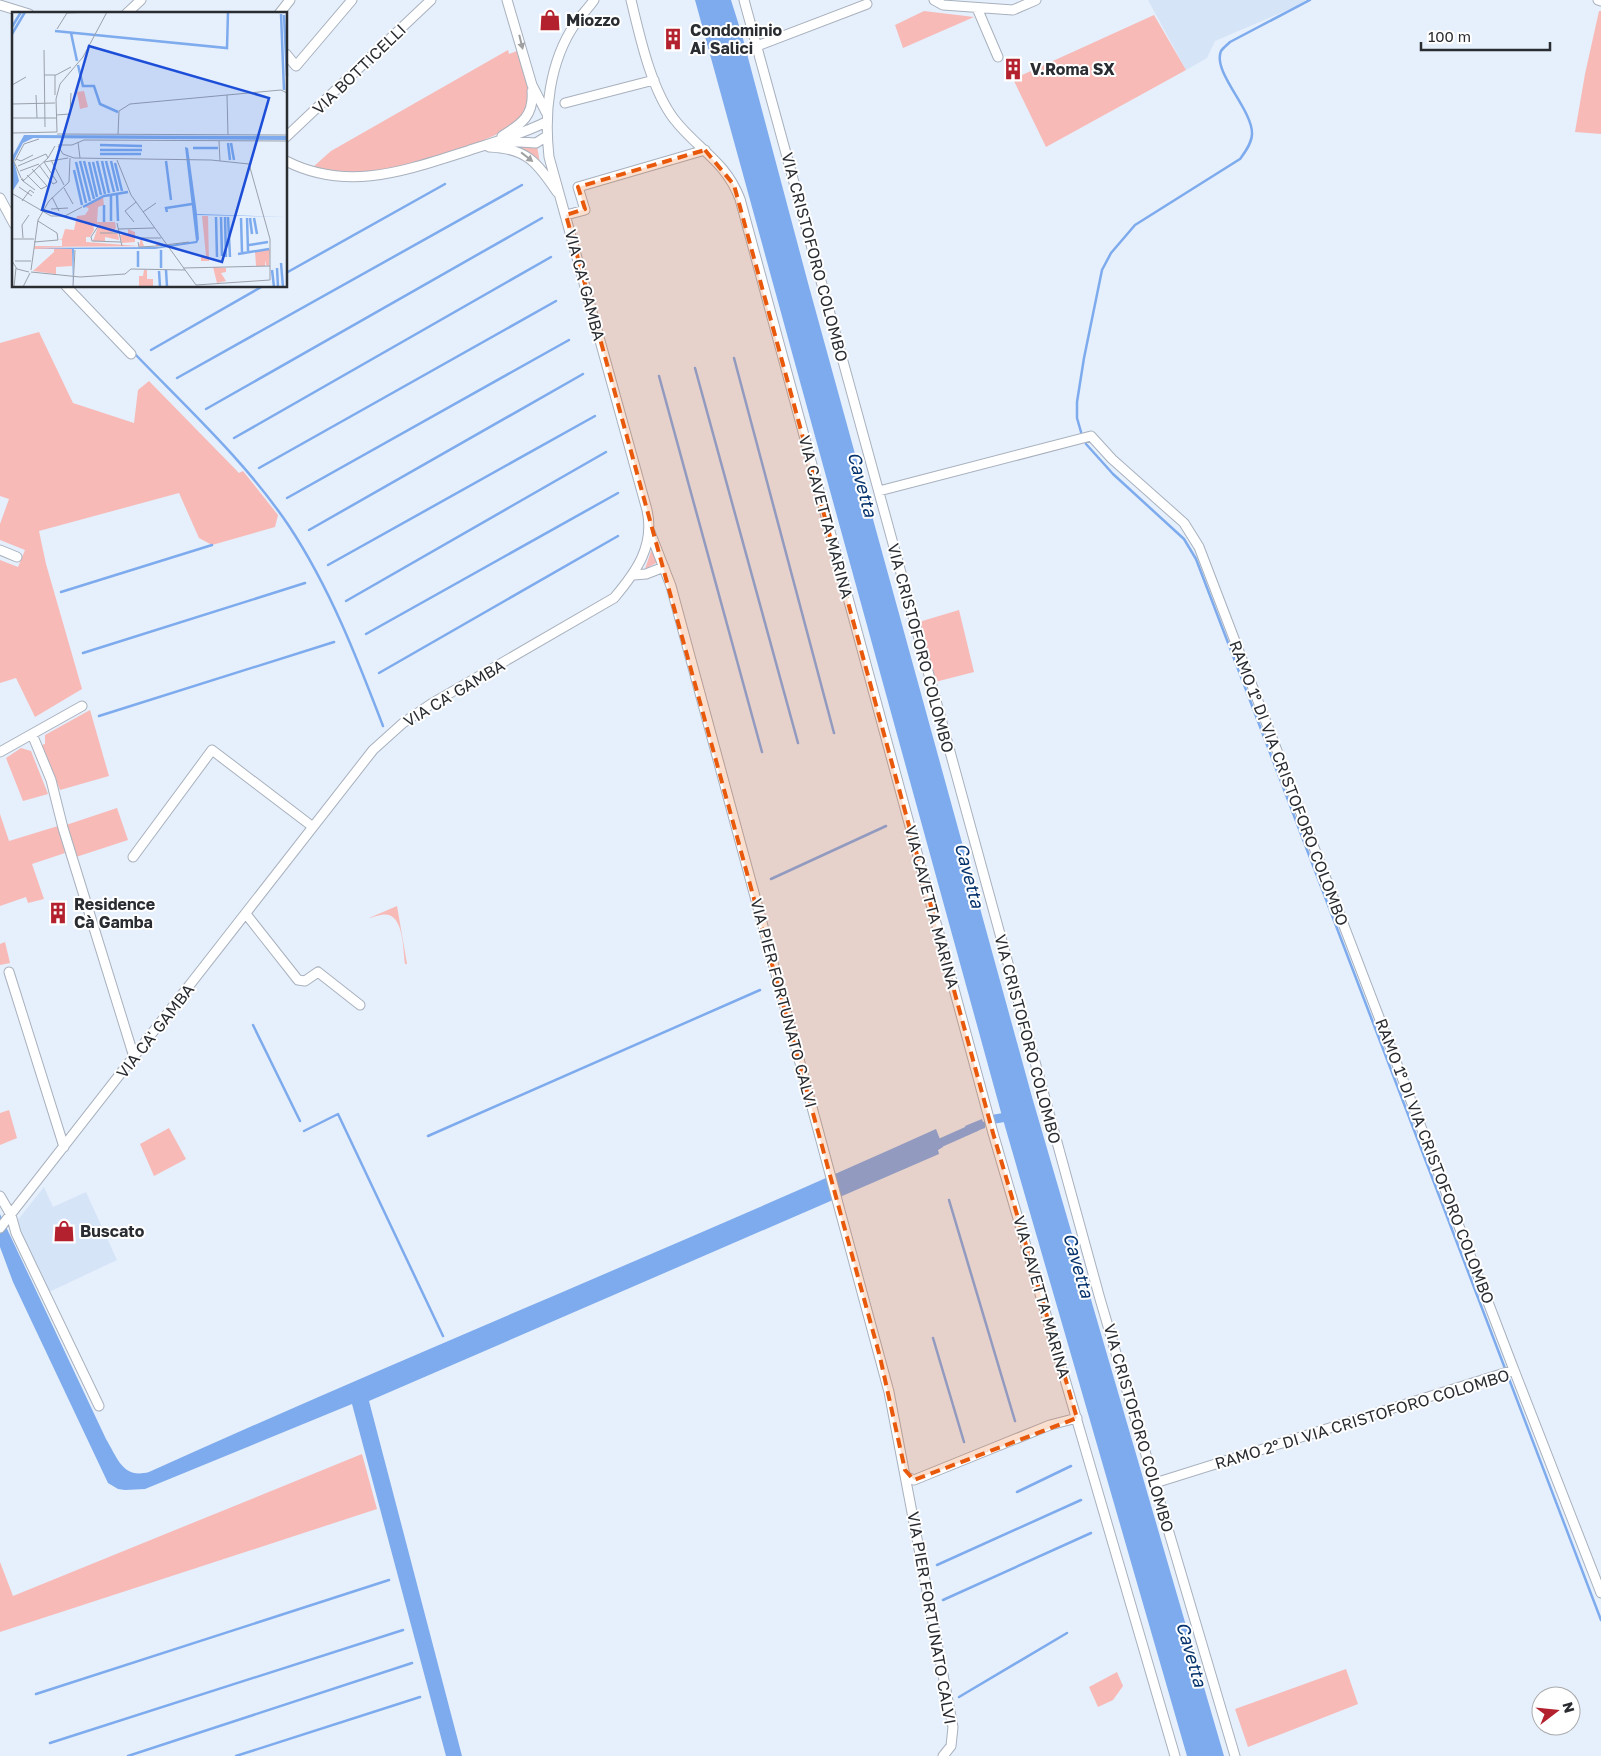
<svg xmlns="http://www.w3.org/2000/svg" width="1601" height="1756" font-family="'Golos Text',sans-serif">
  <rect width="100%" height="100%" fill="#e6effc"/>
  <!-- built -->
  <path fill="#d6e4f7" d="M1148 0H1311L1215 41 1207 58 1186 70Z
    M44 1187 53 1207 86 1192 117 1260 49 1292 16 1222Z"/>
  <!-- green -->
  <path fill="#f7bab7" d="M924 11 974 17 903 48 895 25Z
    M1599 11H1601V134L1575 132 1585 74Z
    M1154 15 1186 70 1046 147 1013 79Z
    M508 50 509 54 517 51C523 69 534 91 527 110 517 139 396 170 366 172 349 174 330 171 313 167L331 151Z
    M516 145 530 147 537 146 540 163 513 146Z
    M39 332 73 403 134 423 138 390 149 381 239 473 243 471 278 515 275 527 212 545 199 538 179 493 39 531 46 564 82 689 35 717 16 678 0 683V560L18 567 25 550 0 540V524L9 499 0 496V343Z
    M652 548 656 557V563L645 569Z
    M959 610 974 672 935 682 919 622Z
    M90 710 109 776 60 790 42 745 45 744V735Z
    M21 748 31 751 48 794 23 801 6 758Z
    M117 808 128 840 76 857 66 825Z
    M0 814 9 841 58 826 65 853 32 864 44 899 28 903 26 897 0 906Z
    M397 906 407 964H405C403 951 404 920 389 915 383 913 374 917 369 918Z
    M5 942 10 963 0 965V944Z
    M9 1110 17 1138 0 1145V1113Z
    M169 1128 186 1159 154 1176 140 1144Z
    M362 1454 377 1509 0 1632V1562L13 1596Z
    M1346 1669 1358 1704 1248 1747 1235 1709Z
    M1117 1672 1123 1686 1113 1700 1098 1707 1089 1687Z"/>
  <!-- water -->
  <path fill="#7dabed" d="M695 0H731L742 35 808 283 1032 1097 1224 1756H1187L1002 1116Z
    M982 1119 983 1122 986 1121 985 1128 968 1134 965 1126Z
    M936 1129 943 1147 938 1150 939 1154 369 1401 462 1756H446L352 1404 145 1489 125 1490 118 1489 108 1483 13 1282 0 1247V1214L106 1439C118 1459 123 1479 149 1472 410 1354 675 1247 936 1129Z"/>
  <g fill="none" stroke-linecap="round" stroke-linejoin="round">
    <!-- stream -->
    <path stroke="#7dabed" stroke-width="2.5" d="M286 273 445 184
      M151 350 263 286
      M134 353C188 409 246 462 289 526 330 588 357 658 383 726
      M734 358 834 733
      M695 368 798 743
      M659 376 762 752
      M177 378 522 185
      M206 409 542 218
      M1081 432 1077 418V402L1084 358 1102 270 1111 253 1135 225 1240 159C1245 152 1252 143 1252 134 1253 110 1212 72 1221 51 1223 48 1227 45 1230 42L1310 0
      M234 438 551 257
      M1086 444 1113 474 1184 539 1196 559 1601 1620
      M259 468 556 301
      M287 498 569 340
      M309 530 583 374
      M328 565 595 416
      M61 592 212 545
      M346 601 606 452
      M366 634 618 493
      M83 653 305 583
      M379 673 618 536
      M99 716 334 642
      M771 879 886 826
      M253 1025 300 1121
      M304 1131 338 1114 443 1336
      M428 1136 760 990
      M949 1200 1015 1421
      M933 1338 964 1442
      M1017 1492 1071 1466
      M937 1565 1081 1500
      M943 1600 1091 1533
      M36 1694 389 1580
      M959 1697 1067 1633
      M50 1743 403 1630
      M128 1756 412 1663
      M236 1756 420 1697"/>
    <!-- canal -->
    <path stroke="#7dabed" stroke-width="9" d="M995 1119 1012 1116
      M931 1147 976 1127"/>
    <!-- minor casing -->
    <g stroke="#a8b1bd" stroke-width="11">
      <path id="minor" d="M507 0 532 85 547 114
        M631 0C640 37 651 89 674 119 698 150 725 160 740 199L993 1133 1175 1756
        M744 0 1100 1299 1235 1756
        M934 0 943 5 1013 10 1036 0
        M1598 0 1601 1
        M0 5 29 14
        M977 8 998 57
        M126 14 141 0
        M279 14 290 0
        M757 46 867 4
        M286 54 296 66 352 0
        M565 103 654 80
        M502 136C522 124 534 115 532 91
        M286 137 431 0
        M505 141 536 143 547 136
        M489 147C526 148 537 162 557 192
        M286 161C347 192 404 171 464 152 491 143 520 135 546 122
        M0 198 14 224
        M566 215 585 210 578 187 705 150
        M66 286 131 354
        M879 491 1091 436 1112 459 1184 523 1199 547 1514 1370
        M650 532 671 586 889 1392 953 1727 951 1746 943 1756
        M0 550 17 557
        M634 575 646 574 664 567
        M32 734 51 780 63 828 134 1057
        M0 752 82 706
        M133 857 212 750 313 827
        M246 914 298 980 305 981 318 972 360 1005
        M9 972 64 1147
        M0 1196 11 1215 16 1233 99 1406
        M0 1228 373 750 403 723 431 704 614 598C636 572 655 546 647 510L549 157C544 113 549 62 575 24 580 16 588 9 594 0
        M907 1477 914 1480 1050 1425 1077 1418
        M1155 1483 1514 1370 1601 1593"/>
    </g>
    <!-- minor -->
    <use href="#minor" stroke="#fff" stroke-width="9"/>
  </g>
  <!-- one-way arrows -->
  <defs><path id="oneway-solid" d="M-6-.8H1V-3.2L6.5 0L1 3.2V.8H-6Z" transform="scale(1.25)"/></defs>
  <g fill="#9fa0a2">
    <use href="#oneway-solid" transform="translate(521 42) rotate(76)"/>
    <use href="#oneway-solid" transform="translate(527 157) rotate(38)"/>
  </g>
  <!-- marked area -->
  <path fill="#e8590c" fill-opacity="0.2" stroke="#e8590c" stroke-width="4" stroke-dasharray="10 6" stroke-linejoin="round" d="M705 150 734 185 993 1133 1077 1418 914 1480 905 1470 880 1357 566 215 585 209 578 187Z"/>
  <!-- icons -->
  <defs>
    <g id="shop-bare" transform="scale(1.725)"><path d="M-5-2.5h2.3a2.7 3.5 0 0 1 5.4 0H5L5.5 6h-11ZM-1.5-2.5h3a1.5 2.3 0 0 0-3 0Z" fill="#b3212e" stroke="#fff" stroke-width="2.5" paint-order="stroke"/></g>
    <g id="building-bare" transform="scale(1.725)"><path d="M-4-6H4V6H1V3H-1V6H-4ZM-2.5-4.3h1.7v1.8h-1.7ZM.8-4.3h1.7v1.8H.8ZM-2.5-1h1.7V.8h-1.7ZM.8-1h1.7V.8H.8Z" fill="#b3212e" stroke="#fff" stroke-width="2.5" paint-order="stroke"/></g>
  </defs>
  <g fill-rule="evenodd">
    <use href="#shop-bare" x="550" y="20"/>
    <use href="#building-bare" x="673" y="39"/>
    <use href="#building-bare" x="1013" y="69"/>
    <use href="#building-bare" x="58" y="913"/>
    <use href="#shop-bare" x="64" y="1231"/>
  </g>
  <g text-anchor="middle" dominant-baseline="central" stroke-width="4" stroke-linejoin="round" paint-order="stroke">
    <!-- poi labels -->
    <g font-size="16" font-weight="bold" fill="#292c31" stroke="#fff" text-anchor="start">
      <text x="566" y="20">Miozzo</text>
      <text x="690" y="30">Condominio<tspan x="690" dy="18">Ai Salici</tspan></text>
      <text x="1030" y="69">V.Roma SX</text>
      <text x="74" y="904">Residence<tspan x="74" dy="18">Cà Gamba</tspan></text>
      <text x="80" y="1231">Buscato</text>
    </g>
    <!-- street labels -->
    <g font-size="16" fill="#292c31" stroke="#fff">
      <text transform="translate(359 69) rotate(-44)">VIA BOTTICELLI</text>
      <text transform="translate(815 257) rotate(75)">VIA CRISTOFORO COLOMBO</text>
      <text transform="translate(585 285) rotate(75)">VIA CA' GAMBA</text>
      <text transform="translate(826 517) rotate(75)">VIA CAVETTA MARINA</text>
      <text transform="translate(921 648) rotate(75)">VIA CRISTOFORO COLOMBO</text>
      <text transform="translate(454 693) rotate(-31)">VIA CA' GAMBA</text>
      <text transform="translate(1289 783) rotate(69)">RAMO 1° DI VIA CRISTOFORO COLOMBO</text>
      <text transform="translate(932 907) rotate(75)">VIA CAVETTA MARINA</text>
      <text transform="translate(784 1003) rotate(75)">VIA PIER FORTUNATO CALVI</text>
      <text transform="translate(155 1031) rotate(-52)">VIA CA' GAMBA</text>
      <text transform="translate(1028 1039) rotate(75)">VIA CRISTOFORO COLOMBO</text>
      <text transform="translate(1435 1161) rotate(69)">RAMO 1° DI VIA CRISTOFORO COLOMBO</text>
      <text transform="translate(1042 1297) rotate(74)">VIA CAVETTA MARINA</text>
      <text transform="translate(1362 1419) rotate(-17)">RAMO 2° DI VIA CRISTOFORO COLOMBO</text>
      <text transform="translate(1139 1428) rotate(74)">VIA CRISTOFORO COLOMBO</text>
      <text transform="translate(932 1618) rotate(80)">VIA PIER FORTUNATO CALVI</text>
    </g>
    <!-- water labels -->
    <g font-size="18" font-style="italic" fill="#07346e" stroke="#fff">
      <text transform="translate(863 484) rotate(75)">Cavetta</text>
      <text transform="translate(970 875) rotate(75)">Cavetta</text>
      <text transform="translate(1079 1265) rotate(74)">Cavetta</text>
      <text transform="translate(1192 1654) rotate(74)">Cavetta</text>
    </g>
  </g>
  <!-- overview -->
  <g transform="translate(12 12)">
    <rect width="275" height="275" fill="#e6effc"/>
    <path d="M72 79 76 95 68 97 65 80ZM91 185 92 193 86 195 85 210H103L104 216 100 220 106 222 107 228 93 225V229H81L87 212H81L82 218 78 225H74V230L127 234 129 226 132 234H144V230H147L148 234 24 235 60 236V254L44 255V262L21 259 42 240V237H22L23 234H50V228L47 227H50L53 217 62 218 65 204 73 203 77 197 73 194ZM190 204H196L197 249H189V244H194ZM116 217 123 220V230L110 231 108 223 116 222ZM258 237 257 254 254 253 253 248V254H244L243 239ZM201 255 214 256V260L209 261 214 269 205 271ZM132 258H135V267H141V275H127V264H131Z" fill="#f7bab7"/>
    <path d="M12 123 275 124V128L21 126 11 131 4 144 2 149 7 169 0 180V145ZM173 135 176 136 185 202 275 205 185 203 187 227 185 231 143 237H62L61 275 60 237 23 236 145 235 184 229Z" fill="#7dabed"/>
    <path fill="none" stroke="#7dabed" stroke-width="2.5" d="M269 2 272 78M272 3 275 64M0 15 9 0M43 19 215 36 216 0M59 21 65 49M0 22 13 0M66 53 71 74H82L88 92 106 100M216 131 218 148M219 131 222 148M88 133 130 134M181 136H206M88 138H130M88 142H129M68 149 78 189M72 149 82 187M85 149 93 182M90 149 97 181M94 149 102 180M99 149 106 179M154 149 159 188M64 150 74 191M77 150 85 185M81 150 89 183M103 151 110 179M62 158 70 193M105 183 106 209M99 184V209M92 193V210M71 195 92 184 116 180M155 200 154 196 180 192M204 205 205 245M209 205 210 244M213 205 214 245M216 205 218 245M229 206 230 240M235 206 236 239M238 206 240 222M242 206 245 222M237 233 256 230M149 238V256M126 239V255M226 242 257 237M269 251 271 275M265 256 266 275M154 258 155 275M260 258 262 275M147 259 148 275"/>
    <path fill="none" stroke="#9aa1ab" stroke-width="1" d="M54 1 85 0M45 17 55 1M32 38 33 115M32 63H44L59 55M43 63V83M0 73 14 65M24 83 25 106M0 92 43 91M44 103 58 102 59 81M0 106H45M45 120 44 87 48 72 71 45 95 0M0 121 45 120M45 122 275 123M106 122 107 99 118 92 215 83M216 123 215 83 269 78 275 81M207 129 208 149M66 130 68 146M46 133H60L72 128 275 129M46 134 51 142 62 146 199 148 237 152 258 227V268L184 273M0 145 9 166M4 147 9 149 21 143M39 148 52 173M105 148 119 183 184 273M3 149 12 132 27 127M32 150 56 146M27 153 41 172 45 170 32 150M6 154 34 142 36 146M8 159 27 152M15 163 29 177 35 174 20 157M11 169 9 167H11V169L36 146 43 134M11 169 23 178M7 175 20 184M52 176 61 192M1 182 39 204H53L70 195M40 185 47 199M10 189 18 178 22 181M39 197 56 196M131 200 144 191M122 210 113 199 124 190M105 211 110 234M87 213 79 225 80 229 109 230M106 217 142 216M88 221H107M11 226 10 213 17 203M130 226H149M0 227H22M22 230 46 228 45 221 26 209M126 230 127 235 145 234 177 230M0 249 5 257 17 260M3 249H19M171 256 258 254M19 258 26 208 37 189 57 170 58 146M19 260 68 265 113 262 119 257 173 258M2 275 4 256M11 275 18 261M61 275 63 238"/>
    <path fill="#1d4ed8" fill-opacity="0.15" stroke="#1d4ed8" stroke-width="2.5" d="M77 34 257 86 210 250 30 198Z"/>
    <rect width="275" height="275" fill="none" stroke="#292c31" stroke-width="2.5"/>
  </g>
  <!-- north arrow -->
  <g transform="translate(1556 1711) rotate(74)"><circle r="24" fill="#ffffff" stroke="#a9abad"/>
  <path d="M0-4L9 19L0 12L-9 19Z" fill="#b3212e"/>
  <text y="-8" font-size="14" font-weight="bold" text-anchor="middle" fill="#292c31">N</text>
  </g>
  <!-- scale -->
  <path d="M1421 42v8h129v-8" fill="none" stroke="#292c31" stroke-width="2.5"/>
  <text x="1428" y="42" font-size="15" fill="#292c31" stroke="#ffffff" stroke-width="4" paint-order="stroke">100 m</text>
</svg>
